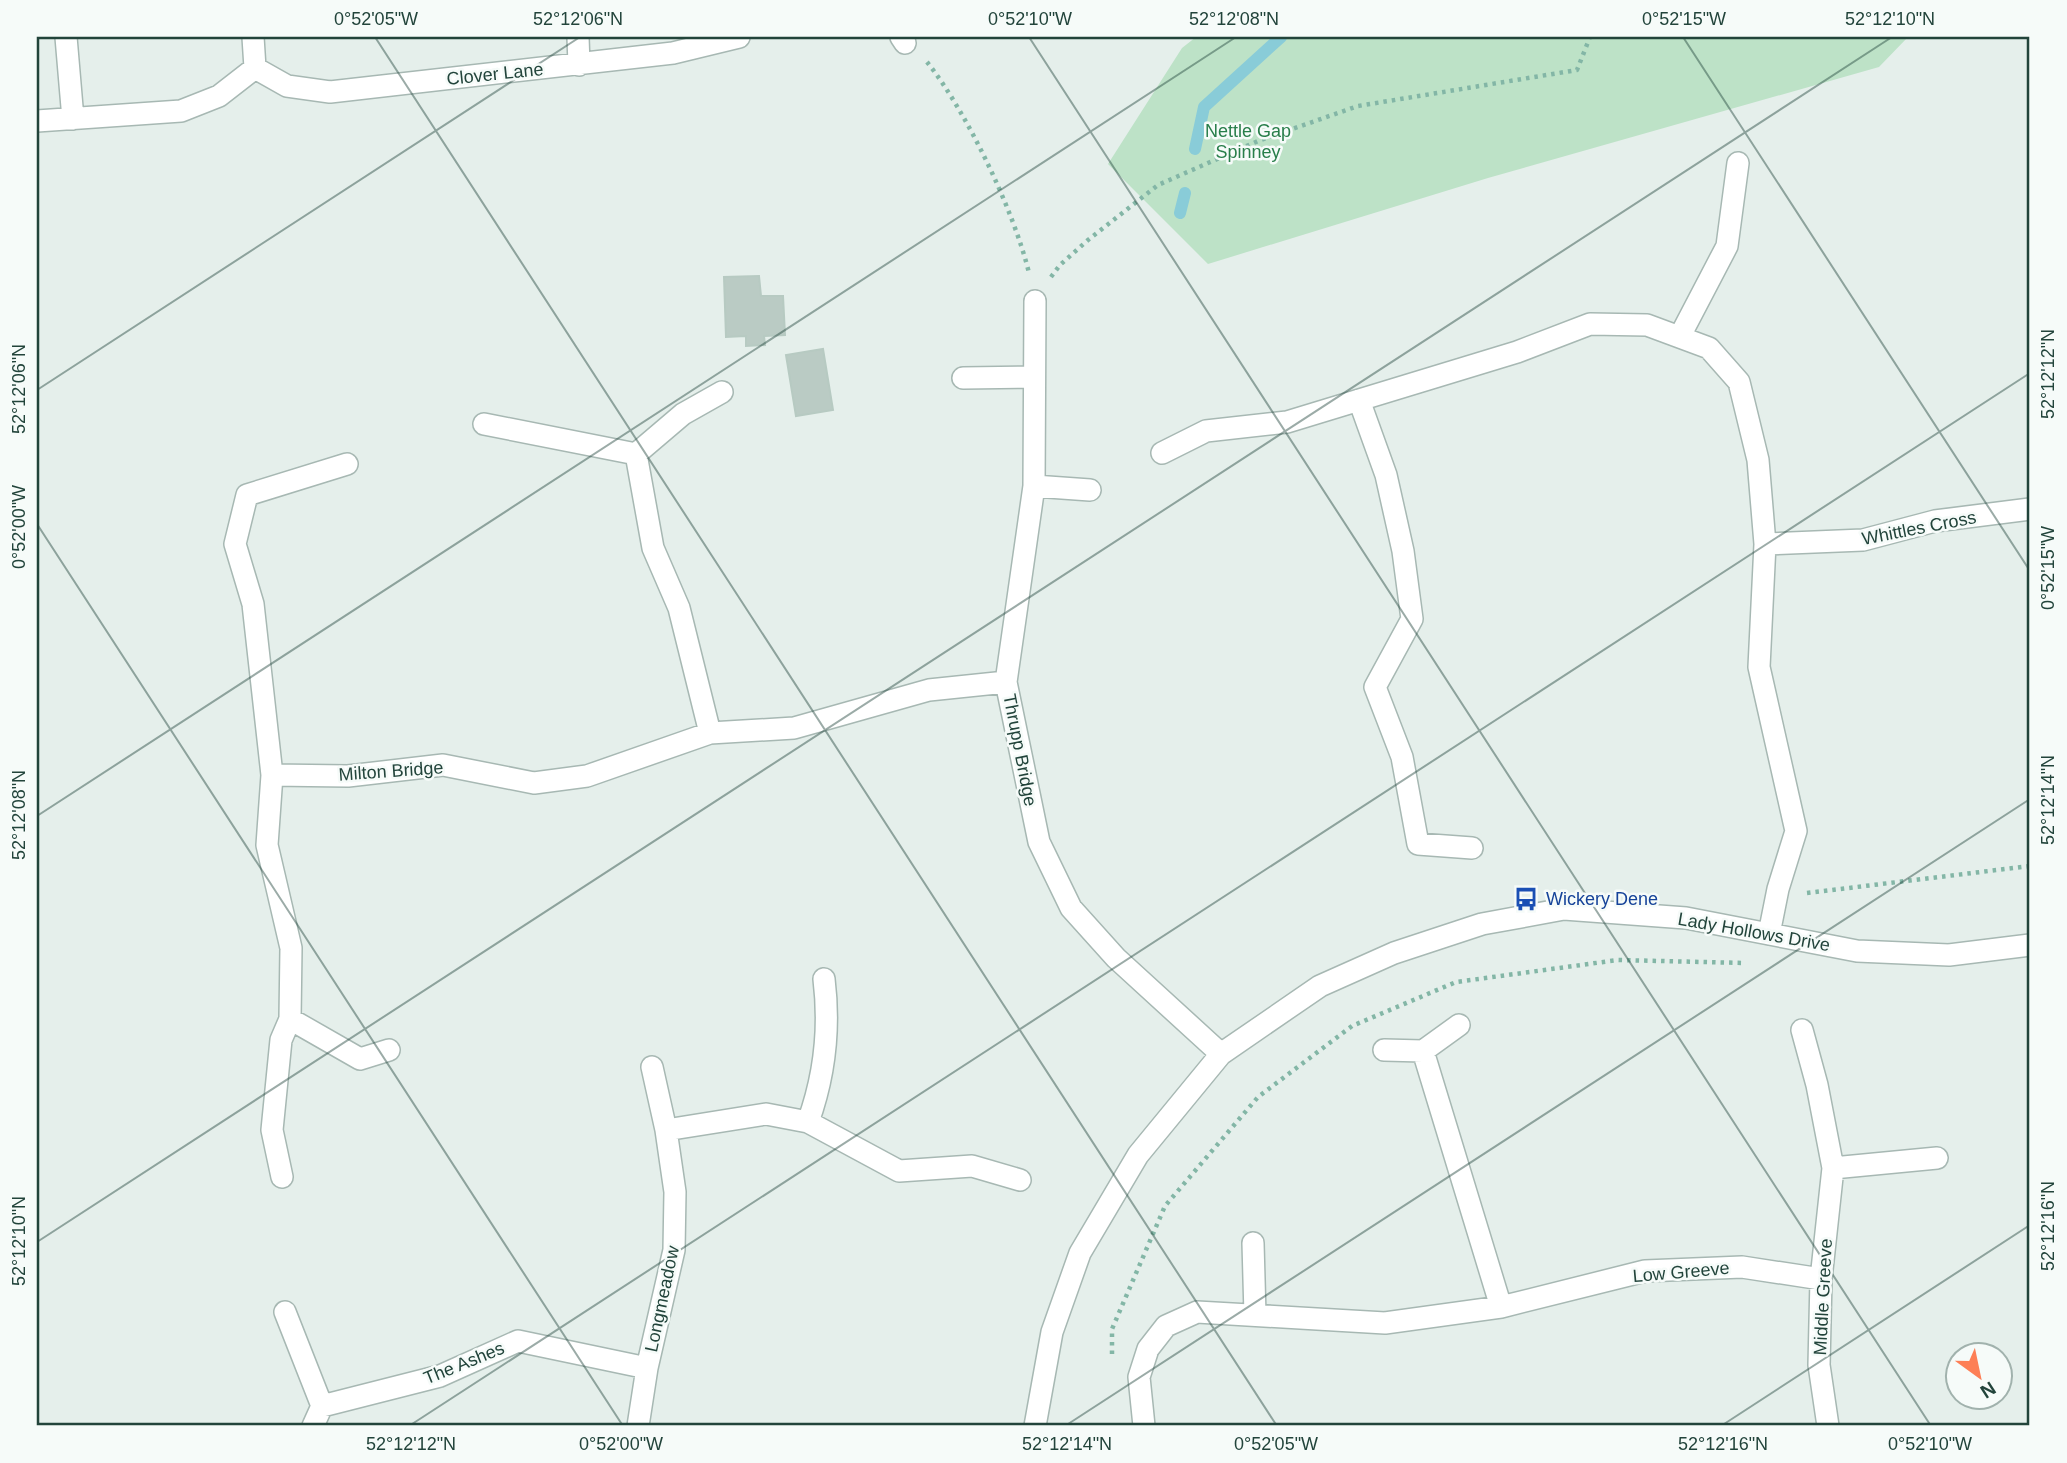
<svg xmlns="http://www.w3.org/2000/svg" width="2067" height="1463" font-family="Arial,sans-serif">
  <rect width="100%" height="100%" fill="#e5efeb"/>
  <!-- green -->
  <path fill="#bde2c7" d="M1196 37H1908L1879 67 1488 178 1208 264 1108 164 1182 48Z"/>
  <g fill="none" stroke-linecap="round" stroke-linejoin="round">
    <!-- stream -->
    <path stroke="#89ccd8" stroke-width="12" d="M1195 149 1204 107 1281 37
      M1180 213 1185 193"/>
  </g>
  <!-- building -->
  <path fill="#bacbc4" stroke="#b7cac2" stroke-width="2" d="M759 276 761 296H783L785 335 764 336 765 345 746 346V336L726 337 724 277Z
    M823 349 833 410 796 416 786 355Z"/>
  <g fill="none" stroke-linecap="round" stroke-linejoin="round">
    <!-- minor casing -->
    <g stroke="#a7b8b3" stroke-width="24">
      <path id="minor" d="M66 37 73 119
        M578 37 579 65
        M901 37 905 43
        M255 68 287 86 330 92 673 53 739 37
        M37 121 181 111 219 96 255 68 253 37
        M1035 301 1034 486 1006 682 1039 842 1071 908 1116 958 1221 1054
        M1680 336 1727 246 1738 163
        M963 378 1034 377
        M1359 400 1386 475 1403 551 1412 619 1375 687 1402 757 1418 844 1472 848
        M484 424 636 454 653 548 679 608 710 733
        M1162 453 1206 431 1287 422 1517 352 1590 324 1647 325 1709 348 1739 382 1758 460 1765 544 1759 667 1796 831 1778 889 1769 934
        M636 454 683 414 722 392
        M1034 486 1090 490
        M1765 544 1863 540 1935 521 2030 509
        M272 775 348 776 443 765 534 783 587 776 710 733 794 728 929 690 1006 682
        M290 1019 291 948 267 845 272 775 253 604 235 544 247 495 347 464
        M1802 1030 1817 1085 1833 1168 1821 1279 1819 1365 1828 1426
        M1384 1050 1423 1051 1459 1025
        M1423 1051 1501 1307
        M808 1122C825 1075 830 1028 824 979
        M666 1130 766 1114 808 1122 899 1171 972 1166 1020 1180
        M1833 1168 1937 1158
        M282 1177 272 1130 281 1040 290 1019 360 1059 389 1050
        M1253 1243 1255 1315
        M285 1312 322 1406 313 1426
        M322 1406 440 1376 518 1341 647 1368
        M638 1426 647 1368 674 1250 675 1192 666 1130 652 1067
        M1035 1426 1052 1332 1080 1253 1138 1155 1221 1054 1320 986 1394 953 1482 924 1564 909 1686 918 1857 951 1949 955 2030 945
        M1144 1426 1139 1377 1148 1349 1166 1326 1197 1312 1385 1323 1501 1307 1645 1271 1742 1267 1821 1279"/>
    </g>
    <!-- path -->
    <path stroke="#83b6a6" stroke-width="4.5" stroke-dasharray="3.5 5" stroke-linecap="butt" d="M927 62C967 112 1014 211 1029 273
      M1051 277 1060 265 1088 240 1158 185 1258 141 1358 106 1577 70 1590 37
      M1807 893 2030 866
      M1112 1354V1329L1165 1206 1258 1097 1352 1026 1456 982 1618 960 1746 963"/>
    <!-- minor -->
    <use href="#minor" stroke="#fff" stroke-width="21"/>
  </g>
  <!-- ticks -->
  <path fill="none" stroke="#22443b" stroke-width="2" stroke-opacity="0.45" d="M375 37 1277 1426M1029 37 1931 1426M1683 37 2030 571M37 390 580 37M37 524 623 1426M37 816 1236 37M37 1242 1892 37M409 1426 2030 373M1065 1426 2030 799M1721 1426 2030 1225"/>
  <!-- icons -->
  <defs>
    <g id="bus-bare" transform="scale(1.89)"><path d="M-5-6H5V4H4V6H2V4H-2V6H-4V4H-5ZM-3.5-4V0h7V-4ZM-3.5 1.2v1.5H-2V1.2ZM2 1.2v1.5H3.5V1.2Z" fill="#1a4fb4" stroke="#f6fbf9" stroke-width="2.5" paint-order="stroke"/></g>
  </defs>
  <g fill-rule="evenodd">
    <use href="#bus-bare" x="1526" y="899"/>
  </g>
  <g text-anchor="middle" dominant-baseline="central" stroke-width="5" stroke-linejoin="round" paint-order="stroke">
    <!-- street labels -->
    <g font-size="18" fill="#22443b" stroke="#f6fbf9">
      <text transform="translate(495 74) rotate(-6)">Clover Lane</text>
      <text transform="translate(1919 528) rotate(-11)">Whittles Cross</text>
      <text transform="translate(1020 750) rotate(79)">Thrupp Bridge</text>
      <text transform="translate(391 771) rotate(-4)">Milton Bridge</text>
      <text transform="translate(1754 932) rotate(10)">Lady Hollows Drive</text>
      <text transform="translate(1681 1272) rotate(-5)">Low Greeve</text>
      <text transform="translate(1823 1297) rotate(-87)">Middle Greeve</text>
      <text transform="translate(662 1299) rotate(-78)">Longmeadow</text>
      <text transform="translate(464 1363) rotate(-22)">The Ashes</text>
    </g>
    <!-- park labels -->
    <g font-size="18" fill="#287e4a" stroke="#f6fbf9">
      <text x="1248" y="131">Nettle Gap<tspan x="1248" dy="21">Spinney</tspan></text>
    </g>
    <!-- transit labels -->
    <g font-size="18" fill="#164399" stroke="#f6fbf9" text-anchor="start">
      <text x="1546" y="899">Wickery Dene</text>
    </g>
  </g>
  <!-- border -->
  <rect width="2067" height="1463" fill="none" stroke="#f6fbf9" stroke-width="77"/>
  <!-- north arrow -->
  <g transform="translate(1979 1376) rotate(147)"><circle r="33" fill="#f6fbf9" stroke="#a1b2ad" stroke-width="2"/>
  <path d="M0-5L12 26L0 18L-12 26Z" fill="#fd7f56"/>
  <text y="-10" font-size="19" font-weight="bold" text-anchor="middle" fill="#22443b">N</text>
  </g>
  <rect x="38" y="38" width="1990" height="1386" fill="none" stroke="#22443b" stroke-width="2.5"/>
  <g font-size="18" text-anchor="middle" fill="#22443b">
    <text x="376" y="25">0°52'05"W</text>
    <text x="578" y="25">52°12'06"N</text>
    <text x="1030" y="25">0°52'10"W</text>
    <text x="1234" y="25">52°12'08"N</text>
    <text x="1684" y="25">0°52'15"W</text>
    <text x="1890" y="25">52°12'10"N</text>
    <text transform="translate(2048 374) rotate(-90)" y="6">52°12'12"N</text>
    <text transform="translate(19 389) rotate(-90)" y="6">52°12'06"N</text>
    <text transform="translate(19 527) rotate(-90)" y="6">0°52'00"W</text>
    <text transform="translate(2048 568) rotate(-90)" y="6">0°52'15"W</text>
    <text transform="translate(2048 800) rotate(-90)" y="6">52°12'14"N</text>
    <text transform="translate(19 815) rotate(-90)" y="6">52°12'08"N</text>
    <text transform="translate(2048 1226) rotate(-90)" y="6">52°12'16"N</text>
    <text transform="translate(19 1241) rotate(-90)" y="6">52°12'10"N</text>
    <text x="411" y="1450">52°12'12"N</text>
    <text x="621" y="1450">0°52'00"W</text>
    <text x="1067" y="1450">52°12'14"N</text>
    <text x="1276" y="1450">0°52'05"W</text>
    <text x="1723" y="1450">52°12'16"N</text>
    <text x="1930" y="1450">0°52'10"W</text>
  </g>
</svg>
